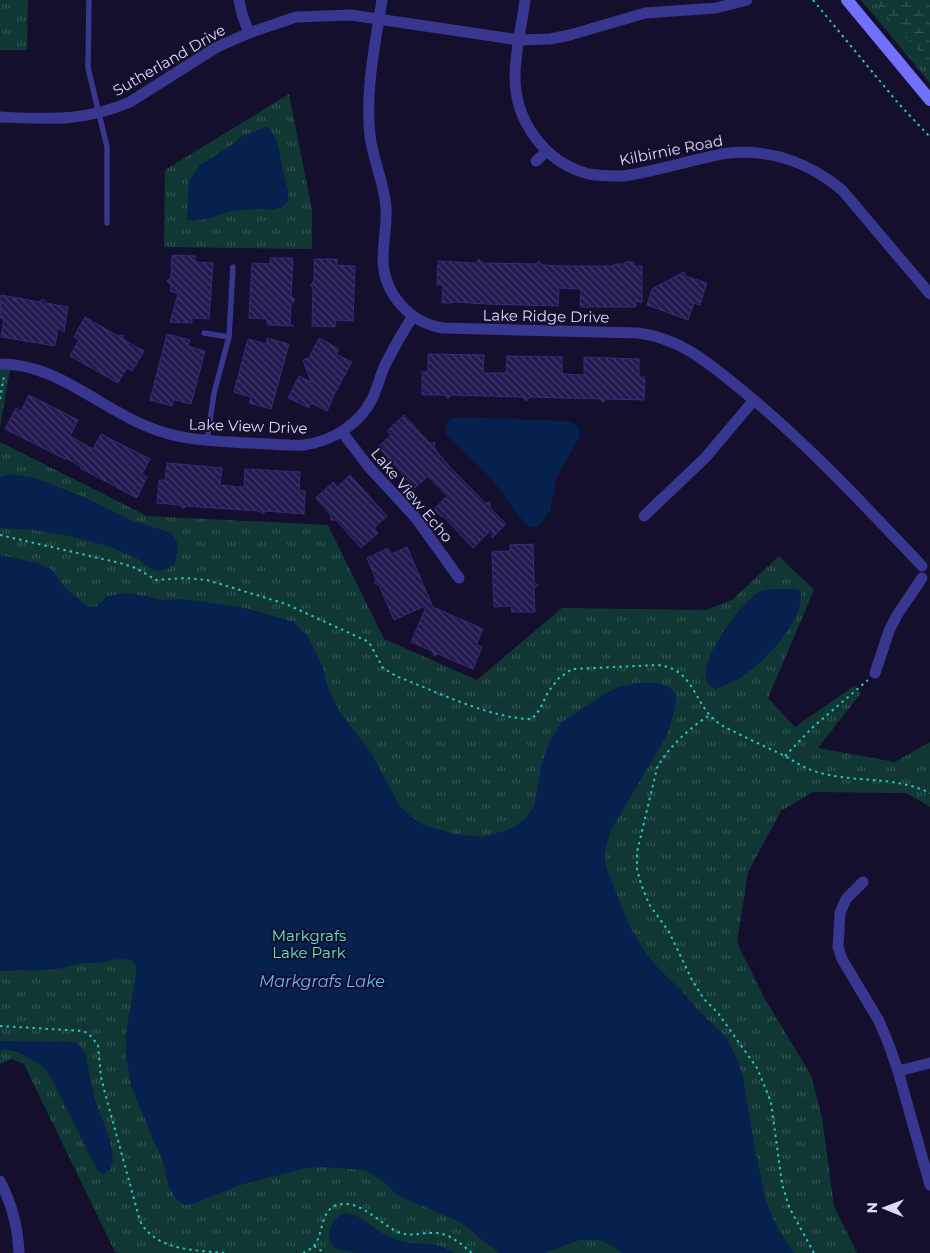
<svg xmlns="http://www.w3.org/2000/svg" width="930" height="1253" font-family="Montserrat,sans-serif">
  <defs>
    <pattern id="grass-tufts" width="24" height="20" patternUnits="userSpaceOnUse" patternTransform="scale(1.25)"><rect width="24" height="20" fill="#113735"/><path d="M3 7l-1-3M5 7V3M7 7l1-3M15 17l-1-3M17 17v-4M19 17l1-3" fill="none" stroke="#335353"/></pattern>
    <pattern id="wetland-marsh" width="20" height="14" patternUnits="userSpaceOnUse" patternTransform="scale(1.25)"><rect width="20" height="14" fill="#113735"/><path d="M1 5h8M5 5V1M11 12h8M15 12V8" fill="none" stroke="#335353"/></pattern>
    <pattern id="building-back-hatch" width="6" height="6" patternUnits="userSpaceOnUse" patternTransform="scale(1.25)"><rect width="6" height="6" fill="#23194f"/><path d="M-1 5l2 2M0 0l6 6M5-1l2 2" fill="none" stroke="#423a69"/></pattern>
  </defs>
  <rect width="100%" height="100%" fill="#130f2c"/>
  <!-- grass -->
  <path fill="url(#grass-tufts)" d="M0 0H28L27 50H0Z
    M861 0H930V83Z
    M289 94 312 210V249L164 247 165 170Z
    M11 364 0 427V365Z
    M0 442 147 516 328 525 384 639 477 680 562 608 706 610 732 600 779 556 814 590 768 698 795 727 854 686 861 693 818 748 895 762 930 742V807L906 793 813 792 781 811 748 872 737 943 765 999 811 1075 822 1117 834 1206 857 1253H120L115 1252 24 1064 12 1059 0 1064Z"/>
  <!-- wetland -->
  <path fill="url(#wetland-marsh)" d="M873 0H930V65Z"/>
  <!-- water -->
  <path fill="#06214e" d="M265 127 269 128C280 142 280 158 284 175 286 186 294 199 282 207 275 212 260 208 252 209 244 210 236 211 229 212 214 216 203 222 187 220L189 181 199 166 233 144 241 137Z
    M462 417 567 421 577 425 580 431V436L557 477 550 511 539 526 533 528 526 525 490 477 445 433 447 425 450 419Z
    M10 474 35 478 84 497 131 520 171 533 177 542 178 551 175 563 168 569 157 571 150 568 138 559 111 547 70 536 35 530 0 528V477Z
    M0 555 41 564 52 570 66 589 88 607 97 606 107 596 126 593 146 596 162 600 183 599 245 608 294 622 308 636 323 668 327 685 339 711 371 753 401 808 421 824 454 834 484 837 513 828 527 817 534 806 542 764 550 740 562 722 600 697 618 687 637 683H658L670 688 676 696 675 708 667 735 611 830 605 850 606 867 630 927 643 949 658 968 681 990 696 1008 727 1038 738 1061 743 1077 755 1149 766 1202 779 1231 794 1253H624L600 1240H580L544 1253H499L460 1222 397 1195 383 1181 365 1170 323 1167 306 1168 237 1186 196 1203 185 1205 176 1199 169 1187 161 1155 154 1142 131 1085 126 1057V1033L136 975V965L131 960 118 959 100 963H82L53 970 0 971Z
    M778 589H797L801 592C803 622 767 659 744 675 736 681 725 685 716 689 682 679 742 601 759 592 764 589 772 589 778 589Z
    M0 1041 76 1042 85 1053 95 1100 110 1140 113 1160 111 1169 104 1174 98 1171 92 1160 51 1077 44 1067 18 1052 4 1049 0 1051Z
    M344 1213 357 1216 385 1235 403 1242 437 1245 455 1253H357L334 1248C324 1235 331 1220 344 1213Z"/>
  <!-- building -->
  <path fill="url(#building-back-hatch)" stroke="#38297d" d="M172 255 195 256V262L213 263 209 319 192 318V323L170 322 178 294 170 291 171 285 167 281 171 278Z
    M270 258H293L291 296 295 300 291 304 290 324 294 326 267 325V319L249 318 252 263 270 264Z
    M314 259H337V265L355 266 353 321 336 320 335 327 312 326 313 288 310 285 314 281Z
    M479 259 483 263 536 264 539 261 542 265 565 266H613L614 264H625V262H634V266H642V303L636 301V307H580L581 289 559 288 558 306 486 304 453 302V303H442L443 285H437L438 261 475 263Z
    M684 272 685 276 707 283 700 305 694 303 688 320 647 305 652 289Z
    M1 295 39 302 43 299 46 303 68 307 64 332 58 328 55 346 1 337 4 319 0 318Z
    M85 317 118 336 123 335 124 340 144 351 132 371 127 368 118 383 70 356 79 340 74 337Z
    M167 334 190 340 188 346 205 351 191 404 174 400 172 406 150 400Z
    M267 338 289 344 271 409 249 403 251 397 234 392 248 339 267 344Z
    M319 338 339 349 336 354 352 362 331 400 332 401 327 411 311 403 309 408 288 398 299 376 311 382 303 360 309 358Z
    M428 354 484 355 483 373H506L507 356 562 357V374L584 375V357L639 359V377H645L644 400 607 399 603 402 600 399 530 397 526 401 522 397 451 395 448 399 444 395H422V372H428Z
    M29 395 78 420 70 436 93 449 101 434 150 459 142 474 147 477 137 498 80 468 81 467 66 458 65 459 5 429 16 408 21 411Z
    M404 415 430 443H435L434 448 449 466 485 503 490 502V508L506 524 492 538V529L473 548 443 516 442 517 434 509 447 496 428 476 415 488 378 447 391 435 387 431Z
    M167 463 222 468 220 485 238 487H244L245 469 300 472 299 490 305 491 304 514 266 511 263 514 259 511 186 506 183 509 179 505 157 503 159 480H165Z
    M350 475 387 516 374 528 378 533 361 548 336 520H331V515L316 498 333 482 337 487Z
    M533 544 534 582 538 585 534 589 535 612H512L511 606 494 607 492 552 510 551V545Z
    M407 547 433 607 483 629 476 645 482 647 473 669 438 654 434 656 432 651 411 642 427 605 394 620 379 585 374 583 376 579 367 558 388 548 391 554Z"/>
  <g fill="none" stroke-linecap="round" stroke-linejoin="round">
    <!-- path -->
    <path stroke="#26c7bb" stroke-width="2" stroke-dasharray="2.5 4" stroke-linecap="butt" d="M813 0 898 103 930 137
      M0 399 4 376
      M0 535 120 563 136 568 156 580 186 578 207 580 286 604 369 642 383 668 396 676C435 691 491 719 532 719L540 709 548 692 559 678 572 669 658 665C699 670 692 710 725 727 744 737 764 746 783 755 797 763 809 771 825 774 862 783 894 776 930 793
      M708 716C689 729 668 747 657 768L637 852V869L641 884 649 904 669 932 692 980 704 999 718 1013 757 1068 771 1102 782 1184 789 1207 814 1253
      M785 756 813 727 868 680
      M0 1026 83 1031 89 1034 98 1045 101 1077 105 1093 140 1221C156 1251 195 1250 225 1253
      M314 1246 325 1253
      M303 1253C306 1251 311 1249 313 1247 324 1236 319 1211 337 1205 359 1198 380 1224 398 1232 410 1237 420 1233 432 1233 448 1232 460 1243 472 1253"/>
    <!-- lane -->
    <path stroke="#38368f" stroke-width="5.5" d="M89 0 88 68 107 147V223
      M204 333 229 337
      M207 441 214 393 229 337 233 267"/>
    <!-- street -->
    <path stroke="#38368f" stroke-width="11" d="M239 0 242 14 249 33
      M382 0C375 45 365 90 370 136 373 160 384 182 386 207 387 225 383 242 383 260 384 294 410 323 443 328L638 333C681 338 711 365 743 391 808 444 864 505 922 566
      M525 0C522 25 515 51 515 77 515 121 545 163 589 174 600 176 612 176 624 176 648 172 671 166 695 160 706 158 717 154 729 153 771 149 810 163 842 190L930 294
      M0 117C48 119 84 122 130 102L217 47 249 33 296 17 351 15 519 40 550 39 570 35 645 13 716 8 747 0
      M536 161 547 151
      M0 364C55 363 97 406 146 426 180 441 214 441 251 443 268 444 286 446 304 445 332 441 359 425 372 399 377 389 380 377 384 367 393 349 402 333 413 316
      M342 432 368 466 415 517 459 578
      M644 516 705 458 754 400
      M875 673 889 631 897 615 922 578
      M863 882 846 899 840 913 838 947 842 959 879 1021 889 1045 898 1071 930 1185
      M898 1071 930 1063
      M0 1181C12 1204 18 1226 19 1253"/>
    <!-- secondary -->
    <path stroke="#7271ff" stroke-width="12" d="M847 0 930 100"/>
  </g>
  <g text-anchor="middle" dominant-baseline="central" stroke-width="4" stroke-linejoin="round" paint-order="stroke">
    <!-- street labels -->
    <g font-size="15" fill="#dddaff" stroke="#130f2c">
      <text transform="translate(169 60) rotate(-30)">Sutherland Drive</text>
      <text transform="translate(671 150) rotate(-11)">Kilbirnie Road</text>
      <text transform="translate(546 316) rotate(1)">Lake Ridge Drive</text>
      <text transform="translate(248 426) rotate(2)">Lake View Drive</text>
      <text transform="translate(412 495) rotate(50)">Lake View Echo</text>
    </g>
    <!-- park labels -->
    <g font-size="15" fill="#5aeac4" stroke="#130f2c">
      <text x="309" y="935">Markgrafs<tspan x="309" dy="17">Lake Park</tspan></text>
    </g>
    <!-- water labels -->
    <g font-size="16" font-style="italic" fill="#68bbff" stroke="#130f2c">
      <text x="322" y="981">Markgrafs Lake</text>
    </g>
  </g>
  <!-- north arrow -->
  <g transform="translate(885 1208) rotate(271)" stroke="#130f2c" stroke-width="4" paint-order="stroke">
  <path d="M0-4L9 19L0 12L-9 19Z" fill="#dddaff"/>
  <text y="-8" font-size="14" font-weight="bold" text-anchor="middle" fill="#dddaff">N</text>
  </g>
</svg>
